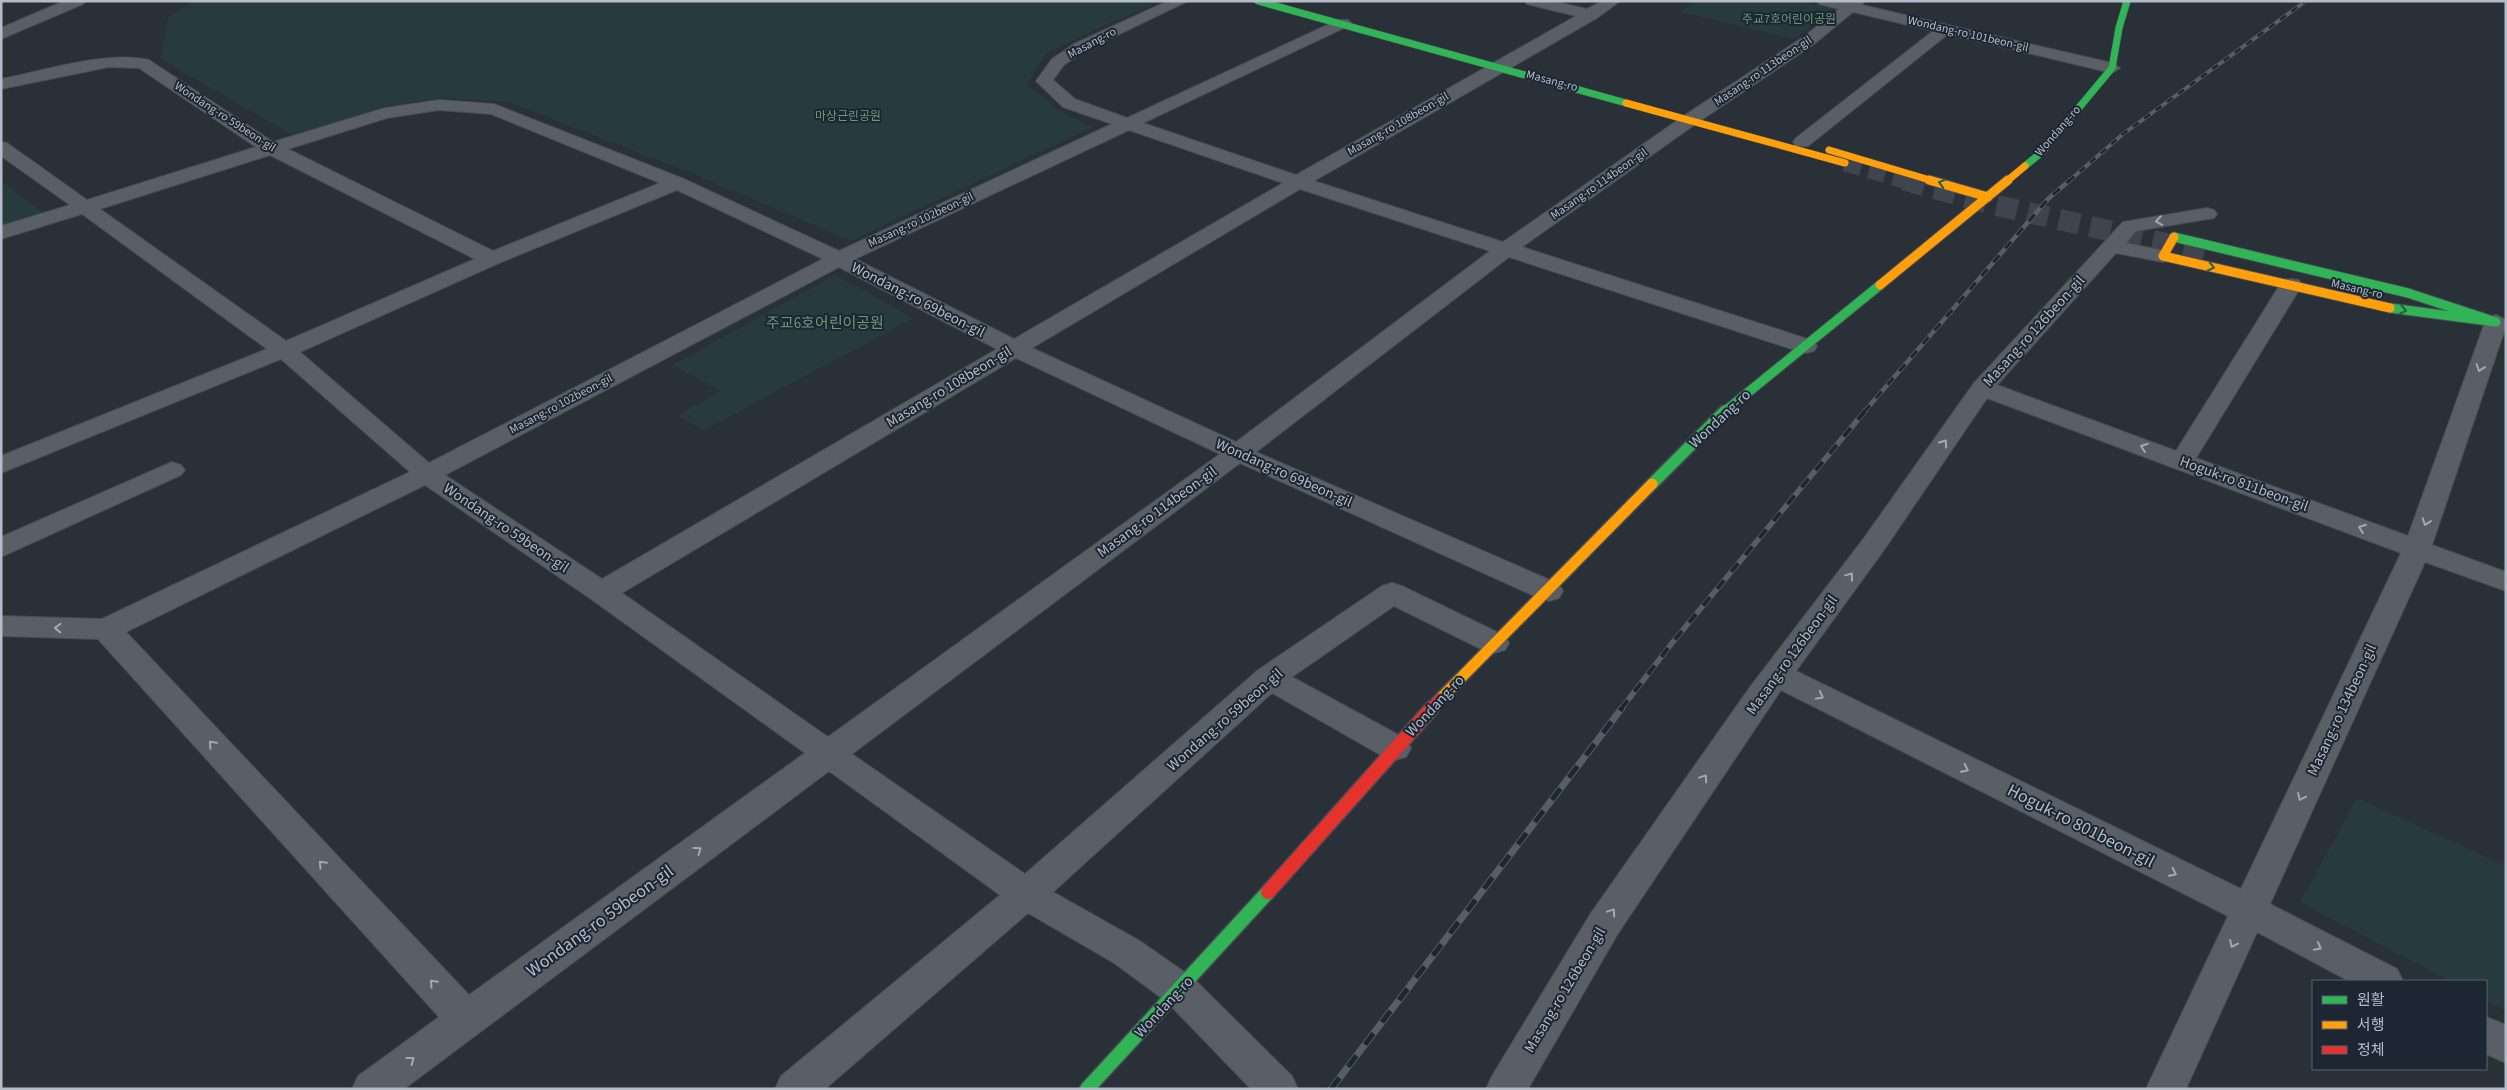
<svg xmlns="http://www.w3.org/2000/svg" width="2507" height="1090" font-family="'Source Sans 3','Noto Sans KR',sans-serif">
  <rect width="100%" height="100%" fill="#2a3038"/>
  <!-- green -->
  <path fill="#273a3e" d="M194 1H1162L1096 29 1047 53 1027 84 1059 110 1093 127 851 241 696 175 508 102 444 98 390 105 292 135 161 59 168 17Z
    M1686 1H1802L1834 8 1794 39 1680 12 1692 3Z
    M1 181 43 212 1 225Z
    M835 275 914 318 704 430 677 416 720 391 673 365Z
    M2357 798 2506 866V1011L2486 1000V981H2449L2300 902Z"/>
  <g fill="none" stroke-linecap="round" stroke-linejoin="round">
    <!-- secondary-tunnel-far1 -->
    <path stroke="#3f454e" stroke-width="17" stroke-dasharray="17 8" stroke-linecap="butt" d="M1845 163 1908 181"/>
    <!-- secondary-tunnel -->
    <path stroke="#3f454e" stroke-width="21" stroke-dasharray="21 11" stroke-linecap="butt" d="M1904 180 1990 204 2209 253"/>
    <!-- street casing -->
    <g stroke="#484c53" stroke-width="2">
      <path id="street" d="M64 1H85L83 4 1 39V28Z
        M1168 1H1188L1086 50 1064 65 1053 80 1075 99 1127 118 1338 20H1348L1351 23 1348 26 1143 123 1296 175 1576 16 1527 4 1525 1H1552L1587 9 1602 1H1620L1597 18 1314 181 1503 242 1685 115 1802 38 1839 9 1819 4 1817 1H1865L1862 5 2112 63 2120 68 2112 73 1948 34 1808 146H1796L1793 142 1796 138 1933 31 1853 12 1814 44 1697 123 1522 247 1814 341 1817 346 1814 351 1806 353 1798 351 1509 257 1256 452 1559 584 1563 591 1559 598 1549 601 1539 598 1240 463 852 754 1025 874 1258 670 1382 586 1392 583 1402 586 1505 636 1509 643 1505 650 1494 653 1483 650 1394 606 1292 677 1406 739 1411 748 1406 757 1395 760 1384 757 1272 693 1053 892 1140 941 1193 978 1292 1076 1298 1089H1251L1167 1002 1114 963 1028 913 825 1089H775L781 1076 1000 895 829 771 404 1089H352L358 1076 439 1017 98 639 1 636V616L102 619 410 472 281 359 1 473V456L267 349 82 214 1 239V226L70 205 1 156V142L7 143 87 200 256 147 139 68 109 67 1 89V79C43 71 108 50 149 60L273 142 385 108 439 100 494 104 684 179 839 251 1112 124 1063 107 1036 81 1052 59 1074 44ZM439 110 491 114 660 183 493 251 288 149 387 118ZM1129 130 1283 183 1014 339 855 259ZM270 155 475 259 286 341 100 209ZM1300 189 1490 251 1236 442 1032 348ZM677 190 823 259 429 463 300 352 499 263ZM839 267 997 349 602 579 445 475ZM1016 358 1220 454 828 737 622 593ZM425 485 591 599 805 753 469 995 126 632Z
        M2207 208 2214 210 2217 214 2214 218 2136 231 2126 243 2170 252 2173 256 2170 260 2163 262 2116 253 1997 385 2176 451 2283 280 2291 279 2299 280 2302 285 2196 458 2408 536 2485 322 2488 317 2496 315 2506 320V326L2432 545 2506 572V591L2425 562 2270 904 2397 969 2403 981H2349L2257 932 2186 1089H2146L2228 916 1781 690 1617 935 1528 1089H1486L1492 1076 1591 913 1750 687 1864 538 1974 383 2123 222ZM1987 398 2401 553 2241 889 1796 671 1884 550Z
        M172 462 181 465 185 470 181 475 1 557V537Z
        M2486 1017 2506 1025V1063L2486 1054Z"/>
    </g>
    <!-- fast-far3 casing -->
    <g stroke="#484c53" stroke-width="8">
      <path id="fast-far3" d="M1258 1 1626 103
        M2025 166 2042 152 2112 68 2119 28 2127 1"/>
    </g>
    <!-- fast-far2 casing -->
    <g stroke="#484c53" stroke-width="11">
      <path id="fast-far2" d="M2174 237 2408 293 2496 322 2390 308
        M1724 412 1880 285"/>
    </g>
    <!-- fast-far1 casing -->
    <g stroke="#484c53" stroke-width="14">
      <path id="fast-far1" d="M1652 484 1725 411"/>
    </g>
    <!-- fast casing -->
    <g stroke="#484c53" stroke-width="17">
      <path id="fast" d="M1087 1089 1268 892"/>
    </g>
    <!-- slow-far2 casing -->
    <g stroke="#484c53" stroke-width="8">
      <path id="slow-far2" d="M1626 103 1845 163
        M1829 150 1933 181
        M2007 181 2025 166"/>
    </g>
    <!-- slow-far1 casing -->
    <g stroke="#484c53" stroke-width="11">
      <path id="slow-far1" d="M1929 180 1988 197
        M2174 237 2163 256 2390 308
        M1880 285 2008 180"/>
    </g>
    <!-- slow casing -->
    <g stroke="#484c53" stroke-width="14">
      <path id="slow" d="M1440 699 1652 484"/>
    </g>
    <!-- jam-far1 casing -->
    <g stroke="#484c53" stroke-width="14">
      <path id="jam-far1" d="M1431 709 1440 699"/>
    </g>
    <!-- jam casing -->
    <g stroke="#484c53" stroke-width="17">
      <path id="jam" d="M1268 892 1432 708"/>
    </g>
    <!-- street -->
    <use href="#street" fill="#5a5e66" fill-rule="evenodd"/>
    <!-- fast-far3 -->
    <use href="#fast-far3" stroke="#30b455" stroke-width="7"/>
    <!-- fast-far2 -->
    <use href="#fast-far2" stroke="#30b455" stroke-width="9"/>
    <!-- fast-far1 -->
    <use href="#fast-far1" stroke="#30b455" stroke-width="11"/>
    <!-- fast -->
    <use href="#fast" stroke="#30b455" stroke-width="14"/>
    <!-- slow-far2 -->
    <use href="#slow-far2" stroke="#ff9f0a" stroke-width="7"/>
    <!-- slow-far1 -->
    <use href="#slow-far1" stroke="#ff9f0a" stroke-width="9"/>
    <!-- slow -->
    <use href="#slow" stroke="#ff9f0a" stroke-width="11"/>
    <!-- jam-far1 -->
    <use href="#jam-far1" stroke="#e5322d" stroke-width="11"/>
    <!-- jam -->
    <use href="#jam" stroke="#e5322d" stroke-width="14"/>
    <!-- rail-far3 casing -->
    <g stroke="#595d64" stroke-width="4">
      <path id="rail-far3" d="M2069 181 2123 134 2306 1"/>
    </g>
    <!-- rail-far2 casing -->
    <g stroke="#595d64" stroke-width="4.5">
      <path id="rail-far2" d="M1864 412 2048 199 2070 180"/>
    </g>
    <!-- rail-far1 casing -->
    <g stroke="#595d64" stroke-width="5.5">
      <path id="rail-far1" d="M1621 709 1672 643 1865 411"/>
    </g>
    <!-- rail casing -->
    <g stroke="#595d64" stroke-width="7">
      <path id="rail" d="M1331 1089 1622 708"/>
    </g>
    <!-- rail-far3 -->
    <use href="#rail-far3" stroke="#1d2633" stroke-width="2.5" stroke-dasharray="7" stroke-linecap="butt"/>
    <!-- rail-far2 -->
    <use href="#rail-far2" stroke="#1d2633" stroke-width="3" stroke-dasharray="9" stroke-linecap="butt"/>
    <!-- rail-far1 -->
    <use href="#rail-far1" stroke="#1d2633" stroke-width="4" stroke-dasharray="11" stroke-linecap="butt"/>
    <!-- rail -->
    <use href="#rail" stroke="#1d2633" stroke-width="5" stroke-dasharray="14" stroke-linecap="butt"/>
  </g>
  <!-- one-way arrows -->
  <defs><path id="oneway-chevron" d="M-2-3.5L2.5 0L-2 3.5" fill="none" stroke-width="1.6" stroke-linecap="round" stroke-linejoin="round" transform="scale(1.25)"/></defs>
  <g stroke="#255f41">
    <use href="#oneway-chevron" transform="translate(1942 183) rotate(-164)"/>
    <use href="#oneway-chevron" transform="translate(2211 267) rotate(13)"/>
    <use href="#oneway-chevron" transform="translate(2403 310) rotate(11)"/>
  </g>
  <g stroke="#a2a9b5">
    <use href="#oneway-chevron" transform="translate(2159 221) rotate(171)"/>
    <use href="#oneway-chevron" transform="translate(2480 368) rotate(109)"/>
    <use href="#oneway-chevron" transform="translate(1944 443) rotate(-55)"/>
    <use href="#oneway-chevron" transform="translate(2144 447) rotate(-160)"/>
    <use href="#oneway-chevron" transform="translate(2426 522) rotate(109)"/>
    <use href="#oneway-chevron" transform="translate(2362 528) rotate(-160)"/>
    <use href="#oneway-chevron" transform="translate(1850 576) rotate(-53)"/>
    <use href="#oneway-chevron" transform="translate(58 628) rotate(-178)"/>
    <use href="#oneway-chevron" transform="translate(1820 696) rotate(27)"/>
    <use href="#oneway-chevron" transform="translate(212 744) rotate(-133)"/>
    <use href="#oneway-chevron" transform="translate(1965 769) rotate(27)"/>
    <use href="#oneway-chevron" transform="translate(1704 778) rotate(-56)"/>
    <use href="#oneway-chevron" transform="translate(2301 797) rotate(115)"/>
    <use href="#oneway-chevron" transform="translate(698 850) rotate(-36)"/>
    <use href="#oneway-chevron" transform="translate(322 864) rotate(-133)"/>
    <use href="#oneway-chevron" transform="translate(2173 873) rotate(27)"/>
    <use href="#oneway-chevron" transform="translate(1612 912) rotate(-56)"/>
    <use href="#oneway-chevron" transform="translate(2233 944) rotate(115)"/>
    <use href="#oneway-chevron" transform="translate(2318 947) rotate(28)"/>
    <use href="#oneway-chevron" transform="translate(433 983) rotate(-133)"/>
    <use href="#oneway-chevron" transform="translate(411 1060) rotate(-37)"/>
  </g>
  <g text-anchor="middle" dominant-baseline="central" stroke-width="4" stroke-linejoin="round" paint-order="stroke">
    <!-- far-park labels -->
    <g font-size="12" fill="#6b9a76" stroke="#1d2633">
      <text x="1789" y="19">주교7호어린이공원</text>
      <text x="848" y="116">마상근린공원</text>
    </g>
    <!-- far-street labels -->
    <g font-size="12" fill="#b4bcc9" stroke="#1d2633">
      <text transform="translate(1968 34) rotate(13)">Wondang-ro 101beon-gil</text>
      <text transform="translate(1092 43) rotate(-28)">Masang-ro</text>
      <text transform="translate(1763 71) rotate(-34)">Masang-ro 113beon-gil</text>
      <text transform="translate(1552 81) rotate(15)">Masang-ro</text>
      <text transform="translate(225 117) rotate(33)">Wondang-ro 59beon-gil</text>
      <text transform="translate(1398 124) rotate(-30)">Masang-ro 108beon-gil</text>
      <text transform="translate(2058 131) rotate(-49)">Wondang-ro</text>
      <text transform="translate(1599 184) rotate(-35)">Masang-ro 114beon-gil</text>
      <text transform="translate(921 220) rotate(-25)">Masang-ro 102beon-gil</text>
      <text transform="translate(2357 289) rotate(13)">Masang-ro</text>
      <text transform="translate(561 404) rotate(-28)">Masang-ro 102beon-gil</text>
    </g>
    <!-- street labels -->
    <g font-size="15" fill="#b4bcc9" stroke="#1d2633">
      <text transform="translate(918 300) rotate(27)">Wondang-ro 69beon-gil</text>
      <text transform="translate(2034 331) rotate(-48)">Masang-ro 126beon-gil</text>
      <text transform="translate(949 387) rotate(-31)">Masang-ro 108beon-gil</text>
      <text transform="translate(1720 419) rotate(-43)">Wondang-ro</text>
      <text transform="translate(1284 473) rotate(24)">Wondang-ro 69beon-gil</text>
      <text transform="translate(2244 484) rotate(20)">Hoguk-ro 811beon-gil</text>
      <text transform="translate(1157 512) rotate(-36)">Masang-ro 114beon-gil</text>
      <text transform="translate(506 528) rotate(34)">Wondang-ro 59beon-gil</text>
      <text transform="translate(1792 655) rotate(-54)">Masang-ro 126beon-gil</text>
      <text transform="translate(1435 706) rotate(-47)">Wondang-ro</text>
      <text transform="translate(2342 710) rotate(-65)">Masang-ro 134beon-gil</text>
      <text transform="translate(1225 720) rotate(-41)">Wondang-ro 59beon-gil</text>
      <text transform="translate(1565 990) rotate(-59)">Masang-ro 126beon-gil</text>
      <text transform="translate(1164 1007) rotate(-47)">Wondang-ro</text>
    </g>
    <!-- park labels -->
    <g font-size="15" fill="#6b9a76" stroke="#1d2633">
      <text x="825" y="323">주교6호어린이공원</text>
    </g>
    <!-- near-street labels -->
    <g font-size="18" fill="#b4bcc9" stroke="#1d2633">
      <text transform="translate(2081 826) rotate(27)">Hoguk-ro 801beon-gil</text>
      <text transform="translate(600 921) rotate(-36)">Wondang-ro 59beon-gil</text>
    </g>
  </g>
  <!-- border -->
  <rect width="2507" height="1090" fill="none" stroke="#b4bcc9" stroke-width="5"/>
  <!-- legend -->
  <rect x="2312" y="980" width="175" height="90" fill="#1d2633" stroke="#59626f"/>
  <rect x="2322" y="996" width="25" height="8" fill="#30b455" stroke="#59626f"/>
  <text x="2357" y="1005" font-size="15" fill="#b4bcc9">원활</text>
  <rect x="2322" y="1021" width="25" height="8" fill="#ff9f0a" stroke="#59626f"/>
  <text x="2357" y="1030" font-size="15" fill="#b4bcc9">서행</text>
  <rect x="2322" y="1046" width="25" height="8" fill="#e5322d" stroke="#59626f"/>
  <text x="2357" y="1055" font-size="15" fill="#b4bcc9">정체</text>
</svg>
